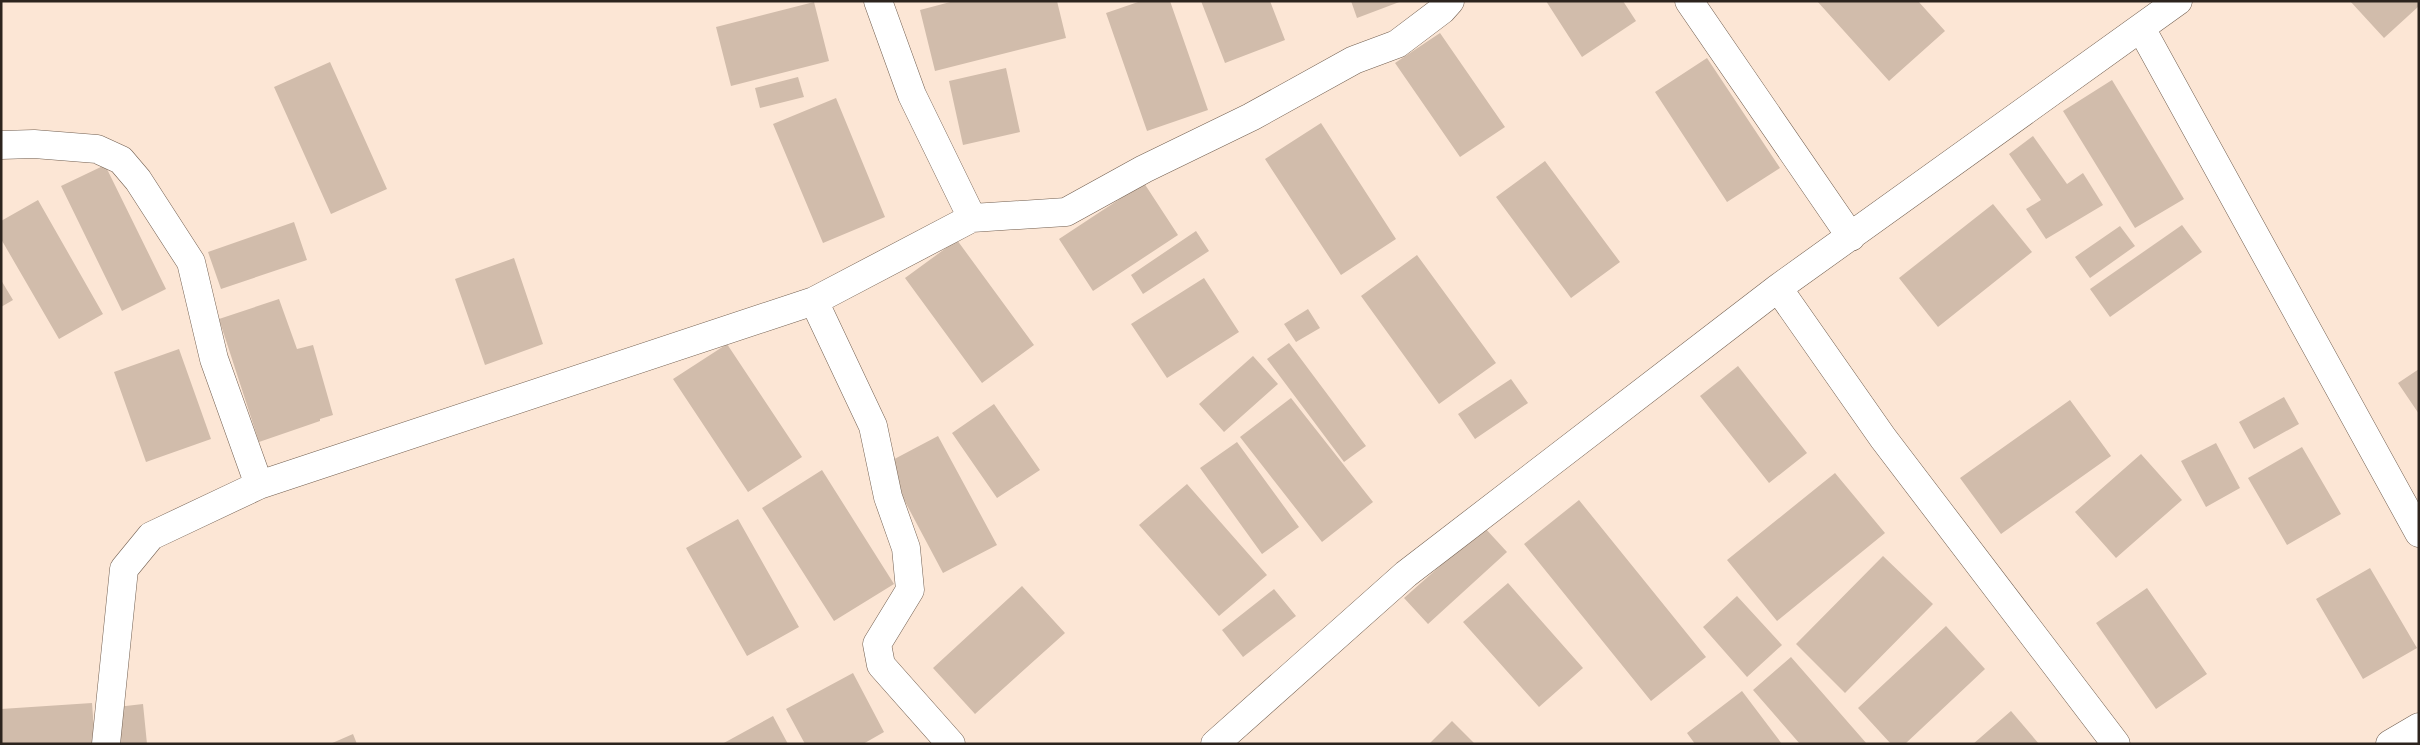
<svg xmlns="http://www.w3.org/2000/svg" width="2420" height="745" font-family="'Space Grotesk',sans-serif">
  <rect width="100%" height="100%" fill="#fce6d5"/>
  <!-- building -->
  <path fill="#d1bcab" d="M954 1H1057L1066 38 935 71 920 10Z
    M1141 1H1170L1208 110 1147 131 1106 13Z
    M1201 1H1270L1285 40 1225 63Z
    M1351 1H1402L1357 18Z
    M1546 1H1623L1636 21 1582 57Z
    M1817 1H1918L1945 31 1889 81Z
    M2350 1H2419V6L2384 38Z
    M814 2 829 61 731 86 716 27Z
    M1440 33 1505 127 1460 157 1395 63Z
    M1707 58 1780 168 1727 202 1655 92Z
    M330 62 387 189 331 214 274 87Z
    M1006 68 1020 132 963 145 949 81Z
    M798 77 804 97 760 108 755 88Z
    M2112 80 2184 199 2135 228 2063 111Z
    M836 98 885 217 823 243 773 124Z
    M1321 123 1396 239 1341 275 1265 159Z
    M2033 136 2067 184 2083 173 2103 205 2046 239 2026 209 2041 200 2009 154Z
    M1545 161 1620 262 1571 298 1496 197Z
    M105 165 166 289 122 311 61 186Z
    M1144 183 1178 235 1093 291 1059 239Z
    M38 200 103 314 59 339 1 239V221Z
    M1993 204 2032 252 1938 327 1899 278Z
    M294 222 307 260 221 289 208 252Z
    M2182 225 2202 252 2110 317 2090 289Z
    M2120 226 2135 246 2090 278 2075 257Z
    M1196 231 1209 251 1143 294 1131 275Z
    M957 240 1034 345 982 383 905 278Z
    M1417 255 1496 363 1439 404 1361 296Z
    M514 258 543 344 485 365 455 279Z
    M1204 278 1239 332 1167 378 1131 324Z
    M1 280 13 300 1 307Z
    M279 299 297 349 313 345 333 415 320 419V421L259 442 219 319Z
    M1308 309 1320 328 1296 342 1284 324Z
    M1289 343 1366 446 1344 462 1267 359Z
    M727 344 802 457 748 492 673 379Z
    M179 349 211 439 146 462 114 372Z
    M1253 356 1278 384 1224 432 1199 404Z
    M1738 366 1807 453 1769 483 1700 396Z
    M2419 369V414L2398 383Z
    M1511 379 1528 403 1475 439 1458 414Z
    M2284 397 2299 424 2254 449 2239 422Z
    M1291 398 1373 502 1322 542 1240 437Z
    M2070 400 2111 456 2001 534 1960 478Z
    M994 404 1040 470 997 498 952 433Z
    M938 436 997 545 943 573 885 464Z
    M1237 442 1299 527 1262 554 1200 468Z
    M2216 443 2240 488 2206 507 2181 461Z
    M2302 447 2341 514 2287 545 2248 478Z
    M2141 454 2182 500 2116 558 2075 512Z
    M822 470 894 584 834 621 762 508Z
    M1835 473 1885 533 1777 621 1727 560Z
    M1187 484 1267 575 1219 616 1139 525Z
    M1579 500 1706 657 1651 701 1524 544Z
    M738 519 799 627 747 656 686 548Z
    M1484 527 1507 552 1428 624 1404 598Z
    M1883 556 1933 604 1845 693 1796 644Z
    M2370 568 2417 648 2363 679 2316 599Z
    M1508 583 1583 668 1539 707 1463 622Z
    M1022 586 1065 633 975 714 933 668Z
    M2147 588 2207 674 2156 709 2096 623Z
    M1274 589 1296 616 1243 657 1222 630Z
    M1737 596 1782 645 1747 677 1703 627Z
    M1946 626 1985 669 1905 744H1891L1858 708Z
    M1791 657 1867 744H1800L1753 690Z
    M853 673 884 732 863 744H805L786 709Z
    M1742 691 1782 744H1695L1687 733Z
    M92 703 95 744H1V709Z
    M143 704 147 744H121L117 707Z
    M2011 711 2039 744H1973Z
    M773 716 788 744H722Z
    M1452 721 1475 744H1429Z
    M353 734 357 744H330Z"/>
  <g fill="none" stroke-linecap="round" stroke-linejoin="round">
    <!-- street casing -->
    <g stroke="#725f50" stroke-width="29">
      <path id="street" d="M878 1 912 95 972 218
        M1689 1 1851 237
        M2141 28 2419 533
        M1 145 34 144 97 149 121 160 138 180 191 262 214 359 259 485
        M1778 288 1883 438 2116 744
        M814 301 873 426 888 497 906 548 910 590 877 644 881 665 951 744
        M106 744 124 569 151 536 259 485 814 301 972 218 1066 212 1144 169 1251 117 1354 60 1397 44 1442 10 1450 1
        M1215 744 1406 574 1778 288 2178 1
        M2390 744 2419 727"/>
    </g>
    <!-- street -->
    <use href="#street" stroke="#fff" stroke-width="28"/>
  </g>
  <!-- border -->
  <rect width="2420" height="745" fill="none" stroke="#2c241e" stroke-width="5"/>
</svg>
